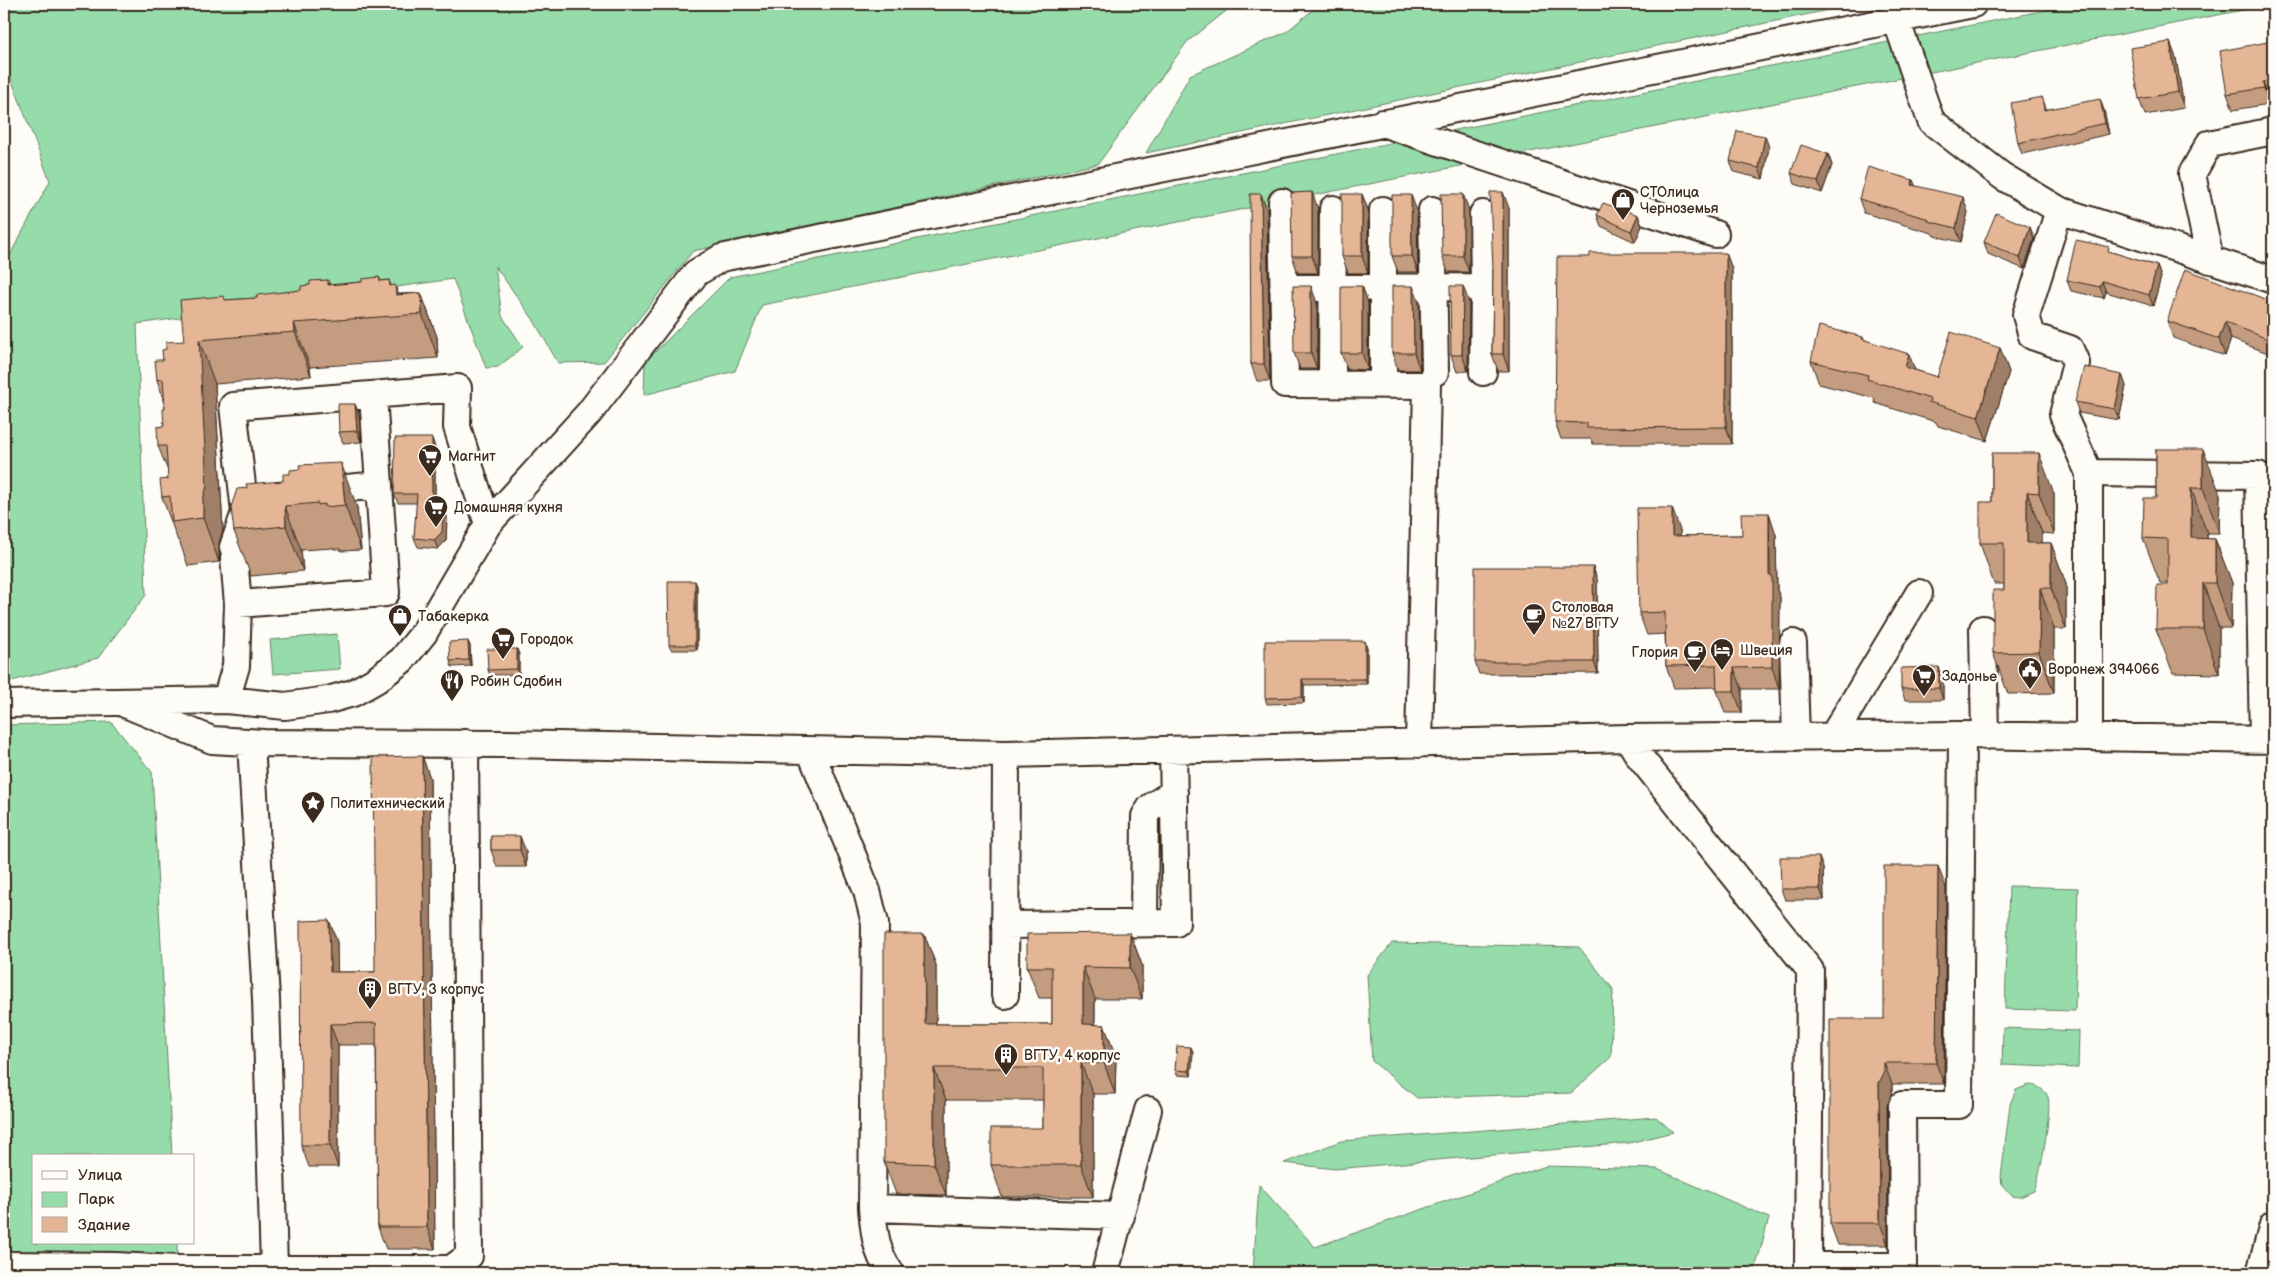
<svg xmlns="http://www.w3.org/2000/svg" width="2277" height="1277" font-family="'Balsamiq Sans',sans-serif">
  <rect width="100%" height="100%" fill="#fdfcf7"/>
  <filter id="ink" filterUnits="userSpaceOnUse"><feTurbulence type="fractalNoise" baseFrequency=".02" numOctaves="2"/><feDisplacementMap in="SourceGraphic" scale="10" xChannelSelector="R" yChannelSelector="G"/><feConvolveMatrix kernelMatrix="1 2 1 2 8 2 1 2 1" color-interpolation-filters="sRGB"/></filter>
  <g filter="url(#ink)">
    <!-- green -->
    <path fill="#95dcaa" stroke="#688364" d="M4 4H1235L1187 42 1098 164 693 251 604 362 558 363 533 319 495 266 502 316 523 347 498 367 486 368 453 279 137 324 146 595 98 658 4 683V266L50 181 9 73 4 76Z
      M1320 4H1857L1146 153 1190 75 1286 32Z
      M2076 4H2273L762 305 735 371 644 395 645 362 730 277Z
      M337 634 340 669 273 674 270 640Z
      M111 722 152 772 172 1156H34V1243H177L178 1273H4V725Z
      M2009 886 2078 888 2075 1011 2005 1009Z
      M1392 943 1579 947 1613 989 1611 1057 1571 1093 1417 1098 1372 1061 1367 975Z
      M2003 1028 2079 1031 2078 1068 2002 1065Z
      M2029 1085C2038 1086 2045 1089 2048 1097 2052 1108 2040 1181 2034 1191L2020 1197 2012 1196 2002 1185 2001 1177 2010 1104 2016 1090Z
      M1656 1117 1673 1132 1629 1143 1335 1169 1284 1163 1341 1141Z
      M1546 1166 1657 1169 1769 1218 1754 1273H1253L1259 1185 1315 1247Z"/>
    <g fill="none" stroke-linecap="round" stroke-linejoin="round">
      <!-- minor casing -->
      <g stroke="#3b2a1e" stroke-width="30">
        <path id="minor" d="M1896 19 1931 121 2002 176 2059 210 2273 280
          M1382 123 1715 234
          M1282 202 1285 384 1427 385 1419 744
          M1432 210 1435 372
          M2059 210 2026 315 2032 336 2070 349 2076 363 2063 415 2089 473
          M1483 214 1484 287
          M2210 260 2192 174 2209 144 2273 131
          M1283 288 1484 287 1483 372
          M1383 371V210
          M1332 372 1333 209
          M315 491 379 485 373 395
          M233 547 245 512 233 406 458 388 457 427 488 524
          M238 604 386 593 379 485
          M1983 629 1985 736
          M1793 643 1796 737
          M226 700 236 666 238 604 234 558
          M4 704 226 700 285 706 328 700 353 693 376 680 402 660 424 633 488 524 589 413 696 273 721 258 1973 4
          M125 704 212 740 264 743 507 744 1006 754 1628 738 1962 735 2273 740
          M1833 736 1919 593
          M2089 737V473L2258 475 2263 740
          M1628 738 1639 756 1810 970 1808 1266H1903L1902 1105H1959L1962 735
          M251 743 266 999 274 1267
          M810 750 867 891 875 923 872 1208C874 1231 876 1254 891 1273
          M1144 923 1145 816 1151 807 1174 792
          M1005 925 1176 923 1173 750
          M1005 995 1006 754
          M872 1208 1121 1216
          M4 1265 115 1266 178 1269H451L469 1256 465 743
          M1105 1273 1148 1110
          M2260 1273 2273 1225"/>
      </g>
      <!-- minor -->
      <use href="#minor" stroke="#fdfcf7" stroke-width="26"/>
    </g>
    <!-- wall -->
    <path fill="#c49d80" stroke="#3b2a1e" d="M2273 41V98L2269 99V104L2233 110 2227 94Z
      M2170 42 2176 58 2184 108 2145 115 2139 99Z
      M2046 109 2104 110 2109 134 2022 154 2018 143Z
      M1769 147 1763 179 1734 172 1730 161Z
      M1828 154 1832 165 1822 193 1795 184 1791 173Z
      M1916 186 1968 212 1961 242 1934 236 1932 233 1864 213 1859 199Z
      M1362 194 1368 210V273H1348L1342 256Z
      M1509 208V371H1498L1492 354 1493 270Z
      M1318 209V273H1298L1292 256Z
      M1267 210 1270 381H1257L1251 364Z
      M1469 210V272H1448L1442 256Z
      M1417 211 1418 272H1398L1392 256Z
      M1597 215H1638L1642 226 1635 242 1601 226Z
      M2030 227 2034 238 2024 269 1988 254 1984 242Z
      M2111 252 2157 266 2161 277 2153 306 2106 292 2104 298 2071 291 2067 280Z
      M1726 253 1732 269V444H1593L1591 439H1561L1555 422Z
      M379 277 381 281 389 280 391 286 399 294 421 293 437 337 438 358 310 367 311 376 215 384 223 530 219 543V562L188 566 179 540 178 541 162 497 168 479V471L158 446 164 426 165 409 164 400 157 380 166 349 184 341 226 300 257 298 301 290 310 285 328 280 330 285 362 282Z
      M1362 286 1368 303V370L1347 369 1341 353Z
      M1419 302 1420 370H1398L1392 353Z
      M1469 302 1468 371 1457 372 1451 355Z
      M2273 302V355L2231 339 2225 356 2173 338 2167 321Z
      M1317 303V369H1300L1294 353Z
      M1863 337 1864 339 1915 370 1937 377 2000 348 2009 372 1987 441 1938 426 1936 422 1875 403 1874 398 1819 384 1811 361Z
      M2122 375 2126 386 2119 420 2079 413 2075 402Z
      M355 404 359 415 361 442 343 443 339 432Z
      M435 447V500L444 507 447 517 446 541 438 549 418 547 414 538 417 503H398L394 494Z
      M2156 449 2220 494 2219 533H2207V539H2215L2232 583 2231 628H2219V674L2173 673 2156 629 2168 583H2160L2143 538 2156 498Z
      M1992 453 2054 494V534L2042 533V543H2051L2066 584V629H2054V693L2008 694 1993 653 2004 590V584H1994L1980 543 1992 502Z
      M290 474 357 507 361 550 341 551 340 549H334L333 548 301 550 303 571 251 576 234 531 247 488 283 481Z
      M1769 513 1776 535 1777 590 1780 597 1779 689H1742V713H1725L1717 691V687L1674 688 1666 666 1665 634 1647 635 1639 613 1680 530V536L1742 535Z
      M1593 567 1597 579 1598 673 1479 674 1475 662Z
      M695 581 697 586V650H671L669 645Z
      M468 641 470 646 471 666 452 667 450 661Z
      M1367 647V684L1304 685V703L1267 704 1265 698Z
      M519 654V675H490L488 670Z
      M1943 678V700H1905L1901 689Z
      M422 756 430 778 435 1249H386L378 1227 376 1045H338V1167H309L301 1145 329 920 337 942V972H375Z
      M491 836 526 852V867H497L491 850Z
      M1823 868 1824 900H1785L1781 889Z
      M1946 888 1944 1084H1892V1095L1887 1105 1888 1245H1838L1830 1223 1884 1019Z
      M1130 933 1142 965V999H1095V1025H1104L1116 1057 1115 1094H1093V1197H1002L991 1165 1043 1128V1100H946V1195L896 1194 884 1162 924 934 936 965V1024H1052V998H1039L1027 967Z
      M1191 1047 1193 1052 1191 1076 1177 1075 1175 1070Z"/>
    <!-- shaded-wall -->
    <path fill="#a07f68" stroke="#3b2a1e" d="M2170 42 2176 58 2184 108 2178 92Z
      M2263 83 2269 99V104L2264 88Z
      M2042 97 2046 108 2048 121 2044 110Z
      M2100 99 2104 110 2109 134 2105 123Z
      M1765 136 1769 147 1763 179 1759 168Z
      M1828 154 1832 165 1822 193 1818 182Z
      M1913 180 1919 194 1912 185Z
      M1312 192 1318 209V273L1312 256Z
      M1503 192 1509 208V371L1503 354Z
      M1261 194 1267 210 1270 381 1264 364Z
      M1362 194 1368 210V273L1362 256Z
      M1463 194 1469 210V272L1463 256Z
      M1411 195 1417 211 1418 272 1412 256Z
      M1963 197 1968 212 1961 242 1956 228Z
      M1638 215 1642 226 1635 242 1631 231Z
      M2030 227 2034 238 2024 269 2020 258Z
      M1726 253 1732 269V444L1726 427Z
      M2157 266 2161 277 2153 306 2149 295Z
      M2102 281 2106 292 2104 298 2100 287Z
      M395 285 406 315 396 295Z
      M1311 286 1317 303V369L1311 353Z
      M1362 286 1368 303V370L1362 353Z
      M1413 286 1419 302 1420 370 1414 353Z
      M1463 286 1469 302 1468 371 1462 355Z
      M421 293 437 337 438 358 422 314Z
      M2225 322 2231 339 2225 356 2219 339Z
      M294 323 310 367 311 376 295 332Z
      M199 340 215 384 223 530 219 543V562L203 518Z
      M2000 348 2009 372 1987 441 1978 417Z
      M1909 354 1918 378 1905 367Z
      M2122 375 2126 386 2119 420 2115 409Z
      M355 404 359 415 361 442 357 431Z
      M432 438 435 447V509L432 500Z
      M2203 449 2220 494 2219 533 2203 488Z
      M2039 453 2054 494V534L2039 493Z
      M341 463 357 507 361 550 345 505Z
      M2191 488 2207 533V583L2191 538Z
      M2027 492 2042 533V584L2027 543Z
      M285 506 301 550 303 571 286 526Z
      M444 507 447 517 446 541 438 549 434 540Z
      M1672 508 1680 530V558L1672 536Z
      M1769 513 1776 535 1777 590 1780 597 1779 689 1772 667Z
      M2215 539 2232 583 2231 628 2215 583Z
      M2051 543 2066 584V629L2051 588Z
      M1593 567 1597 579 1598 673 1594 662Z
      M695 581 697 586V650L695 645Z
      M2203 583 2219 628V674L2203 629Z
      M2040 588 2054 629V693L2039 652Z
      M468 641 470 646 471 666 469 660Z
      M1365 641 1367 647V684L1365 679Z
      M517 649 519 654V675L517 669Z
      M1939 667 1943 678V700L1939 688Z
      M1734 668 1742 689V713L1734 691Z
      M1302 679 1304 685V703L1302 697Z
      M422 756 430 778 435 1249 427 1227Z
      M520 836 526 852V867L520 850Z
      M1819 857 1823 868 1824 900 1820 889Z
      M1938 866 1946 888 1944 1084 1936 1063Z
      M329 920 337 942 338 994 330 972Z
      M1130 933 1142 965V999L1130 968Z
      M924 934 936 965V1055L925 1024Z
      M1083 967 1095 999 1094 1056 1083 1024Z
      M330 1024 338 1045V1167L330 1145Z
      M1104 1025 1116 1057 1115 1094 1104 1063Z
      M1191 1047 1193 1052 1191 1076 1189 1071Z
      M1081 1063 1093 1094V1197L1081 1165Z
      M1884 1063 1892 1084V1095L1887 1105 1888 1245 1880 1223 1879 1083Z
      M934 1068 946 1100V1195L934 1164Z"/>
    <!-- building -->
    <path fill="#e4b695" stroke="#3b2a1e" d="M2273 41V81L2263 83 2264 88 2227 94 2220 51Z
      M2170 42 2178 92 2139 99 2130 48Z
      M2042 97 2044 110 2100 99 2105 123 2018 143 2011 103Z
      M1737 131 1765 136 1759 168 1730 161Z
      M1801 145 1828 154 1818 182 1791 173Z
      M1868 167 1913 180 1912 185 1963 197 1956 228 1928 221 1929 219 1859 199Z
      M1312 192V256H1292L1291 193Z
      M1490 192H1503V354H1492L1493 270Z
      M1250 194H1261L1264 364H1251Z
      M1342 194H1362V256H1342Z
      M1441 194H1463V256H1442Z
      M1392 195H1411L1412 256H1392Z
      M1603 203 1638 215 1631 231 1597 215Z
      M1996 213 2030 227 2020 258 1984 242Z
      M2076 240 2109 247 2108 251 2157 266 2149 295 2102 281 2100 287 2067 280Z
      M1590 253H1726V427L1587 428V423L1555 422 1557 257H1590Z
      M2185 269 2273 302V341L2225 322 2219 339 2167 321Z
      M379 277 380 281 389 280 390 286 395 285 396 295 421 293 422 314 294 323 295 332 199 340 207 486 203 499V518L172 522 170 496 162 497 160 480 168 479 166 446H158L157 427 164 426 163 409H165L163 379 157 380 155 360H163L162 350 166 349V342L184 341 180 300 224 296 225 300 257 298V295L301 290V286L310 285V281L328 280V285L362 282V279Z
      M1293 286H1311V353H1294Z
      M1341 286H1362V353H1341Z
      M1392 286H1413L1414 353H1392Z
      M1450 286H1463L1462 355H1451Z
      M1819 326 1863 337 1862 339 1909 354 1905 367 1937 377 1951 332 2000 348 1978 417 1929 402 1930 399 1867 379 1868 375 1811 361Z
      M2084 367 2122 375 2115 409 2075 402Z
      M338 404H355L357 431 339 432Z
      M395 438H432V500H439L444 507 442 532 434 540 414 538 417 494H394Z
      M2156 449H2203V488H2191V538L2215 539V583H2203V629H2156L2157 585H2168V539L2143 538 2144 498H2156Z
      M1992 453H2039V493L2027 492V543H2051V588H2040L2039 652 1993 653V590H2004V543H1980V502H1992Z
      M341 463 345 505 325 507V504L318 505V503L285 506 286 526 234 531 231 507 237 489 247 488 246 484 283 481V474H290V470L300 469 299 465Z
      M1637 508H1672V536L1742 535 1741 513H1769V575H1772V667L1734 668V691H1717L1716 665 1666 666 1665 612 1639 613Z
      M1475 567H1593L1594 662H1475Z
      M668 581H695V645H669Z
      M468 641 469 660 450 661 449 642Z
      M1265 641H1365V679H1302V697L1265 698Z
      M487 649H517V669L488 670Z
      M1939 667V688L1901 689V668Z
      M422 756 427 1227H378L376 1023 330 1024V1145H301L300 921 329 920 330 972H375L373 757Z
      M491 836H520V850H491Z
      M1780 857H1819L1820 889H1781Z
      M1884 866H1938L1936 1063H1884V1073L1879 1083 1880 1223H1830V1019H1884Z
      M1130 933V968L1083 967V1024L1104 1025V1063H1081V1165H991V1128H1043V1068H934V1164L884 1162V934H924L925 1024H1052V967H1027V934Z
      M1177 1046 1191 1047 1189 1071 1175 1070Z"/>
  </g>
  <!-- icons -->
  <defs>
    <g id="shop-pin" transform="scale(1.25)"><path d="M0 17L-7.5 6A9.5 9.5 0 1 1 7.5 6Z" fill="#3b2a1e" stroke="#fdfcf7"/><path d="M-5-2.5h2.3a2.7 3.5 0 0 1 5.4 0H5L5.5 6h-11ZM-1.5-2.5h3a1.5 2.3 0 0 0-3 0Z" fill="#fff"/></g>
    <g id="supermarket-pin" transform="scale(1.25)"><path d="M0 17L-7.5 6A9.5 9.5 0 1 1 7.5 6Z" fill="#3b2a1e" stroke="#fdfcf7"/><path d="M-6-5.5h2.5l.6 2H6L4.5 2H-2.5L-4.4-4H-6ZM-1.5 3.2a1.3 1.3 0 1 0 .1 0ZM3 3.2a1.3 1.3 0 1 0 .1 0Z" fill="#fff"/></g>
    <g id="cafe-pin" transform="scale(1.25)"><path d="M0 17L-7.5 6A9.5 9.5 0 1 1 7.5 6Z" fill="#3b2a1e" stroke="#fdfcf7"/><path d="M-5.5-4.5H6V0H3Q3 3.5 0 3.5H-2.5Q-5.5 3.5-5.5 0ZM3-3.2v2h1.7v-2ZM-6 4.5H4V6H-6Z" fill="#fff"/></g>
    <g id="hotel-pin" transform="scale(1.25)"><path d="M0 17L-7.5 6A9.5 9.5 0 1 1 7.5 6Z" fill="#3b2a1e" stroke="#fdfcf7"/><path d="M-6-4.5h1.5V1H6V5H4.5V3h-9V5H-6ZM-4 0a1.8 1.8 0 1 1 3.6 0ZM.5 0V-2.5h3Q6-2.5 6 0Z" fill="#fff"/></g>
    <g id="civic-pin" transform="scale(1.25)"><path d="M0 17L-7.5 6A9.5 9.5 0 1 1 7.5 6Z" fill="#3b2a1e" stroke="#fdfcf7"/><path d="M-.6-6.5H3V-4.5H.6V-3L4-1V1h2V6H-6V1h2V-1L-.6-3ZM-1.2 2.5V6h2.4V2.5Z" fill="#fff"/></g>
    <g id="restaurant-pin" transform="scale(1.25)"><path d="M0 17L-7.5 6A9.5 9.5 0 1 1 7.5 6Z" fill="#3b2a1e" stroke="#fdfcf7"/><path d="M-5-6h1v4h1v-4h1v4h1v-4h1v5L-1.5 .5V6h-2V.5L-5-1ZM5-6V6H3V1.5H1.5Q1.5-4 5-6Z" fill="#fff"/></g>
    <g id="sight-pin" transform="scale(1.25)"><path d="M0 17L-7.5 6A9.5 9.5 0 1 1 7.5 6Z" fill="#3b2a1e" stroke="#fdfcf7"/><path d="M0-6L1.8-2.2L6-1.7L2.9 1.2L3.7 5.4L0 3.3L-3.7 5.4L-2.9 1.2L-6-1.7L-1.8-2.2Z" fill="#fff"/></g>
    <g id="building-pin" transform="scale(1.25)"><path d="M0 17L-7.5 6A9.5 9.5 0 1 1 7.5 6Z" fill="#3b2a1e" stroke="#fdfcf7"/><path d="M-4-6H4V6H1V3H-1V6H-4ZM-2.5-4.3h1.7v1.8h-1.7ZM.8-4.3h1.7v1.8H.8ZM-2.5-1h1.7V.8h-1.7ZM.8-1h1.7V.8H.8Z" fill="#fff"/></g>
  </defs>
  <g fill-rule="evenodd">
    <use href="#shop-pin" x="1623" y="200"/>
    <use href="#supermarket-pin" x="430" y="456"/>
    <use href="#supermarket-pin" x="436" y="507"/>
    <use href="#cafe-pin" x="1534" y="615"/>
    <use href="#shop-pin" x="400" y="616"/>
    <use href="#supermarket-pin" x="503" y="639"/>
    <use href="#hotel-pin" x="1722" y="650"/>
    <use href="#cafe-pin" x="1695" y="652"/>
    <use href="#civic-pin" x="2030" y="669"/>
    <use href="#supermarket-pin" x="1924" y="676"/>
    <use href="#restaurant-pin" x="452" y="681"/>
    <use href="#sight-pin" x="313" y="803"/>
    <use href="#building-pin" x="370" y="989"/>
    <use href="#building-pin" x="1006" y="1055"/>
  </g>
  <g text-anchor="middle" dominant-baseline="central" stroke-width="5" stroke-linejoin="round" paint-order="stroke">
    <!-- poi labels -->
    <g font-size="14" fill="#3b2a1e" stroke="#fdfcf7" text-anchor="start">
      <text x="1640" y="192">СТОлица<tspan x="1640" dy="16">Черноземья</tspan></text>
      <text x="448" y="456">Магнит</text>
      <text x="454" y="507">Домашняя кухня</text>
      <text x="1552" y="607">Столовая<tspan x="1552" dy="16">№27 ВГТУ</tspan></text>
      <text x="418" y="616">Табакерка</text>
      <text x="520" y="639">Городок</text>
      <text x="1740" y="650">Швеция</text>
      <text x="1678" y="652" text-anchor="end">Глория</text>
      <text x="2048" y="669">Воронеж 394066</text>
      <text x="1942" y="676">Задонье</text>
      <text x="470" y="681">Робин Сдобин</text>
      <text x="330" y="803">Политехнический</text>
      <text x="388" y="989">ВГТУ, 3 корпус</text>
      <text x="1024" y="1055">ВГТУ, 4 корпус</text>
    </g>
  </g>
  <!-- margin -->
  <rect width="2277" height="1277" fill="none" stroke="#fdfcf7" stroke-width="20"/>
  <rect x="10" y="10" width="2257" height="1257" fill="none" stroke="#3b2a1e" stroke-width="2" filter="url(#ink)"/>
  <!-- legend -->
  <rect x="32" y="1154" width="162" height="90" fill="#fdfcf7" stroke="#afa8a0"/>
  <rect x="42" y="1171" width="25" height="8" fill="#fdfcf7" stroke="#afa8a0"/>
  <text x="78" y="1180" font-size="15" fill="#3b2a1e">Улица</text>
  <rect x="42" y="1192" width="25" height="15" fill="#95dcaa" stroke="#afa8a0"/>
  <text x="78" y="1204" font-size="15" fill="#3b2a1e">Парк</text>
  <rect x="42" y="1217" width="25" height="15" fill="#e4b695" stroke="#afa8a0"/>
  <text x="78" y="1230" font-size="15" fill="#3b2a1e">Здание</text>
</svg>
